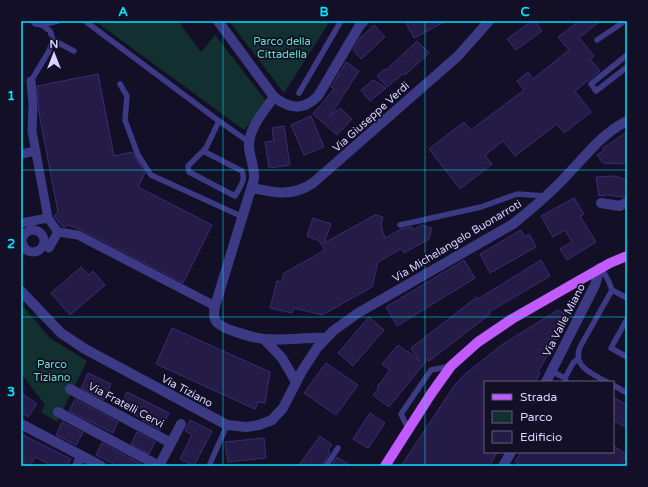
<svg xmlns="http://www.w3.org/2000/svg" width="648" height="487" font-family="'Varela Round',sans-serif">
  <rect width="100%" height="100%" fill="#130f26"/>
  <!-- green -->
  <path fill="#12302f" d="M95 21H178L201 52 215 35 267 102 244 130Z
    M229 21H330L284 93Z
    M21 304 50 338 87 361 57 422 41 412 45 405 21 373Z"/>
  <!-- building -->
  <path fill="#241b47" stroke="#3b2d73" d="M405 21H446L414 38Z
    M532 21H535L542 31 516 50 507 39Z
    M579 21H600L579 38 594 56 590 59 600 71 575 91 591 112 564 133 557 124 515 156 503 141 485 155 492 164 460 189 429 149 464 122 471 130 524 90 517 81 528 72 533 79 569 50 558 37Z
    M374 25 385 37 361 59 353 50 360 38Z
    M417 41 429 53 405 75 404 73 387 87 377 76 385 69 386 70Z
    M346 62 359 71 330 116 340 108 352 119 337 135 313 114 334 89 331 87Z
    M98 74 114 156 132 152 145 173 138 187 212 225 183 283 81 230 68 225 65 227 62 226 54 216 58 212 39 113 37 86Z
    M373 80 386 88 370 101 361 90Z
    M311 116 324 147 304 155 291 125Z
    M284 126 290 165 269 168 265 142 274 141 272 128Z
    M627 132V160L622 164 603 163 597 155 604 150 603 148Z
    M615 176 627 180V196L623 197 607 195 599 196 596 177Z
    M574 198 584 214 580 216 596 242 567 260 560 249 572 242 565 230 553 237 541 216Z
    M375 215 383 217 381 225 385 238 401 229 412 227 414 230 421 225 432 228 429 239 404 253 401 249 378 262 372 287 322 315 294 308 292 313 270 308 277 281 282 282 284 273 325 250 319 241 307 236 313 218 331 224 324 243Z
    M521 230 525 237 529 234 536 247 490 273 480 254Z
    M464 260 475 278 397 326 386 307Z
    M541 260 550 276 489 312 490 314 429 361 428 359 389 407 373 395 379 388 377 387 390 370 382 364 398 345 407 352 408 351 419 361 411 348 477 297 478 299Z
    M81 267 89 275 93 271 105 285 70 315 51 293Z
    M558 310 569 317 538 372 540 373 535 382H485V452H497L490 466H401L454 386 464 375 503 344Z
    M369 317 384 330 353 366 338 353Z
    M172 328 270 372 265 403 258 402 255 409 156 364Z
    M326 363 358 385 336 415 304 393Z
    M88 373 111 384 104 400 81 388Z
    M127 392 169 413 160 430 142 420 143 419 120 407Z
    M21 393 37 404 28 417 21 412Z
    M613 397 627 405V428L613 420Z
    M75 399 118 422 113 433 69 411Z
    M370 413 385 423 368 448 353 439Z
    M190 420 212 431 194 466 180 459 192 435 185 431Z
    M62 422 83 433 76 445 56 435Z
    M137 432 155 442 149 454 131 444Z
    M21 434 71 459 67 466H53L35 457 30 466H21Z
    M320 436 332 445 328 450 330 452 322 466H298Z
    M264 438 266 458 228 462 225 442Z
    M102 443 143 465V466H118L96 455Z
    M613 446 627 454 621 466H522L515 462 521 452H613Z
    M337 457 351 466H331Z"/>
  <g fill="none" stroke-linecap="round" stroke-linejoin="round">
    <!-- service -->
    <path stroke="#3d3a85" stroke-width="5.5" d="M33 21 35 24 42 25 58 21
      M85 21 219 121 249 142
      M42 25 50 31 53 40 74 51
      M597 40 625 21
      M627 55 591 84 596 91 627 67
      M31 81 49 51 53 40
      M120 84 127 96 125 120 138 155 151 175 243 217
      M299 93 341 21
      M203 151 242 171C246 180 240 187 235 196L189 172 188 166 206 148 219 121
      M400 225 481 207 517 194 546 196
      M601 267 609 282 612 290 580 347C572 367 593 374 607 382
      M612 290 627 298
      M627 319 611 348 627 357
      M551 371 565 378
      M566 382 565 378 573 363 578 359
      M613 385 627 393
      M409 430 401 414 431 370 451 366
      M209 466 227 425
      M326 466 338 448"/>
    <!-- pedestrian -->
    <path stroke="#3d3a85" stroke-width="9" d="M31 81 33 104 32 131 48 218 58 232 78 235 215 306
      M21 154 36 151
      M21 223 48 218
      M22 241a11 11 0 1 1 22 0a11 11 0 1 1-22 0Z
      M49 248 58 232"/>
    <!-- minor -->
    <path stroke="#3d3a85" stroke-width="10" d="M218 21 274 97C290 109 303 111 318 96L360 25 364 21
      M274 97C264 111 248 129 249 147 250 158 255 168 254 179L215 306C214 311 213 317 216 321 220 329 255 338 264 339 285 341 306 337 326 338
      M252 188C275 193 292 197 313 183L458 56 489 21
      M601 203 620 206 627 202
      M21 291 61 333 85 349 227 425 246 427 259 425 272 420 283 408 302 371 317 348 333 331 358 313 513 224C533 208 553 191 570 172 588 153 603 133 627 121
      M264 339 282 358 296 382
      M70 389 171 443
      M58 412 159 466
      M21 424 101 466
      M77 466 81 456
      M159 466 181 424"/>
    <!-- tertiary -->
    <path stroke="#3d3a85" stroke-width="10" d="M546 382 595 285 600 268
      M503 466 511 452"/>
    <!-- primary -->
    <path stroke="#c25bff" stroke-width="10" d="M385 466 431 394 451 366 478 342 512 319 580 280 610 263 627 256"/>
  </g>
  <!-- grid -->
  <path fill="none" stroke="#00e5ff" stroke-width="1" stroke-opacity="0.55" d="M223 21V466M425 21V466M21 170H627M21 317H627"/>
  <g text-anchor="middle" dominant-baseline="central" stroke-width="3.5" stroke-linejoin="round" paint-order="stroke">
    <!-- park labels -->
    <g font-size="11" fill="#5fe0c0" stroke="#130f26">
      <text x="282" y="41">Parco della<tspan x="282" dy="13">Cittadella</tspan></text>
      <text x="52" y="364">Parco<tspan x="52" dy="13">Tiziano</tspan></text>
    </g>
    <!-- street labels -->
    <g font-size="11" fill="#d9d4ff" stroke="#130f26">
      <text transform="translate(371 117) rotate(-42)">Via Giuseppe Verdi</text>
      <text transform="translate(457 241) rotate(-31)">Via Michelangelo Buonarroti</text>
      <text transform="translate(564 320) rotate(-63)">Via Valle Miano</text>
      <text transform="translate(187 391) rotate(28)">Via Tiziano</text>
      <text transform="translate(126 405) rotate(28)">Via Fratelli Cervi</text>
    </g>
  </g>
  <!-- border -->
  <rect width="648" height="487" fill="none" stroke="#130f26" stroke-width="44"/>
  <!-- legend -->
  <rect x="484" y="381" width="130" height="72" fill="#130f26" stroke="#625e7d"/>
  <rect x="492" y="394" width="20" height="6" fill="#c25bff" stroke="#625e7d"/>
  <text x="520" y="401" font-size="12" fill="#d9d4ff">Strada</text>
  <rect x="492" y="411" width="20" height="12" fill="#12302f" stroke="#625e7d"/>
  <text x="520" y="421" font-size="12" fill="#d9d4ff">Parco</text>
  <rect x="492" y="431" width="20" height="12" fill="#241b47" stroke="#625e7d"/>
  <text x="520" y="441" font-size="12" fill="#d9d4ff">Edificio</text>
  <!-- north arrow -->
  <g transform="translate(54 54)" stroke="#130f26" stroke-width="3" paint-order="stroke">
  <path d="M0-3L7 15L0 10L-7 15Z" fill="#d9d4ff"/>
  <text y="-6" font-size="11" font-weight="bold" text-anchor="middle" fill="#d9d4ff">N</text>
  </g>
  <rect x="22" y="22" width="604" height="443" fill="none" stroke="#00e5ff" stroke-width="1.5"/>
  <g font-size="13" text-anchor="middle" font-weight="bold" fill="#00e5ff">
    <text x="123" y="16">A</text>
    <text x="324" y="16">B</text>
    <text x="525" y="16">C</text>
    <text x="11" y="100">1</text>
    <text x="11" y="248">2</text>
    <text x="11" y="396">3</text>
  </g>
</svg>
